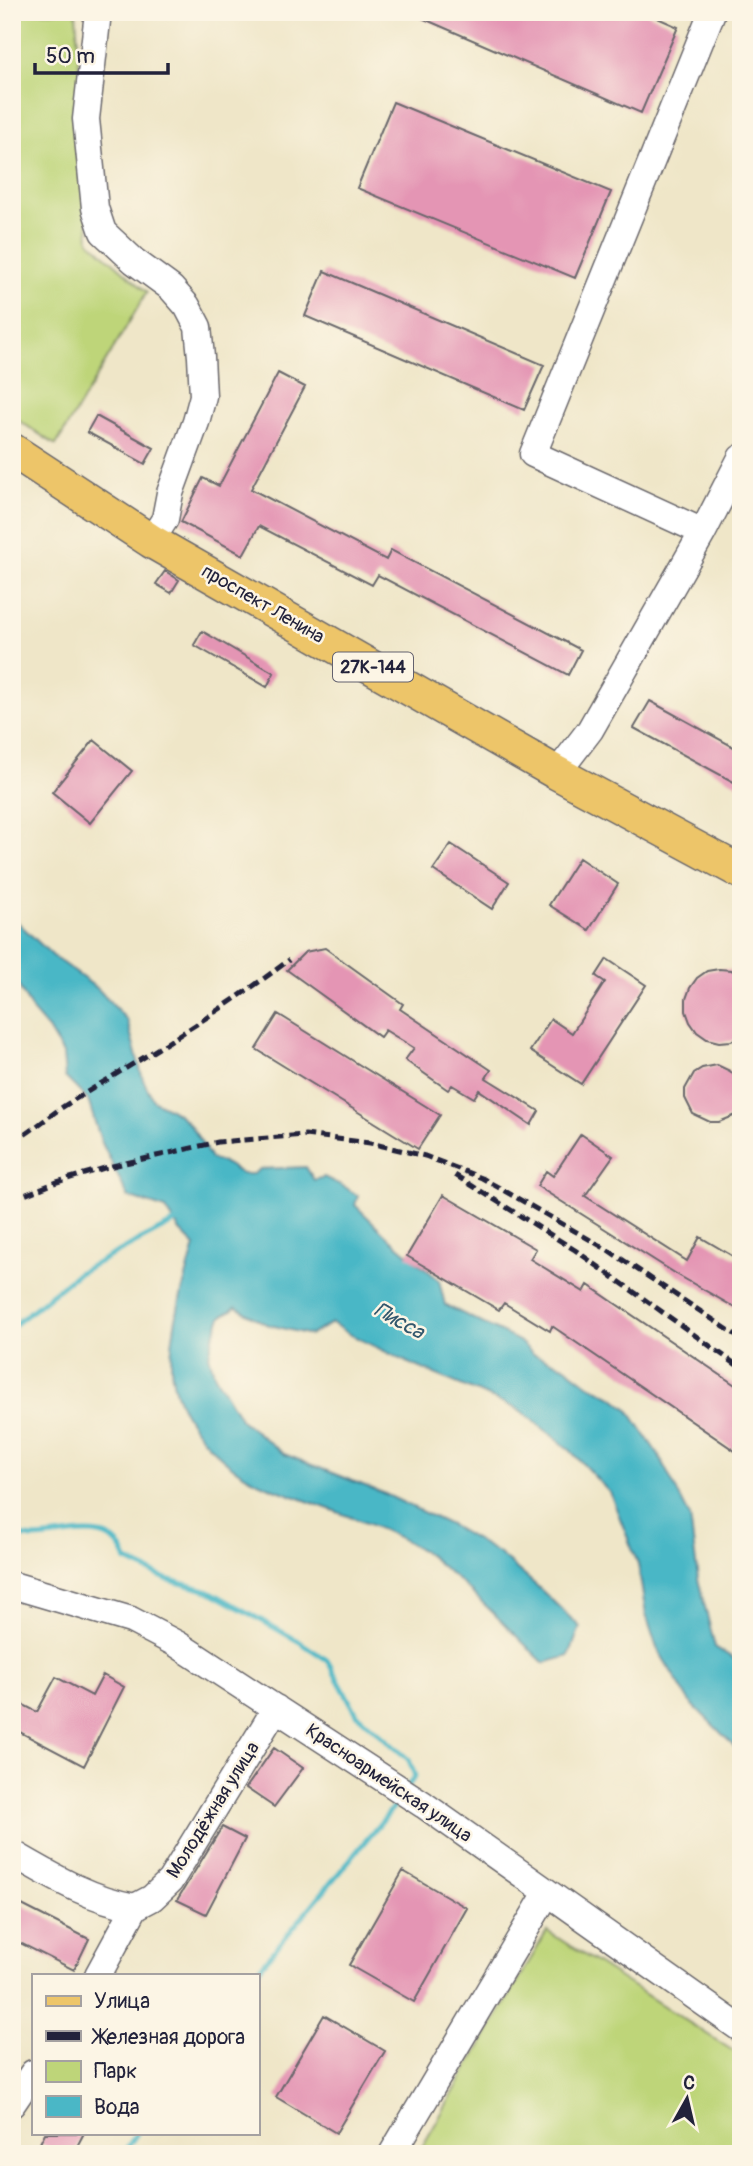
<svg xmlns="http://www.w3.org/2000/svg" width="753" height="2166" font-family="Pangolin,sans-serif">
  <rect width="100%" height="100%" fill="#fcf5e5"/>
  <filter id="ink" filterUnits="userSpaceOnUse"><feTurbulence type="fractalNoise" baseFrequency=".0143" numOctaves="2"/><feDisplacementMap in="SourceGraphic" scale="14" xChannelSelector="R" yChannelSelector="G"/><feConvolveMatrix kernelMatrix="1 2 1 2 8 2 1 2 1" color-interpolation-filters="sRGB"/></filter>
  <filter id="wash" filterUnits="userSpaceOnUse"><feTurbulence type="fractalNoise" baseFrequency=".00686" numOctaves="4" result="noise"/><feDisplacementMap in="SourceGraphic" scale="28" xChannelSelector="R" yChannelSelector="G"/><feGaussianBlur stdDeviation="1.57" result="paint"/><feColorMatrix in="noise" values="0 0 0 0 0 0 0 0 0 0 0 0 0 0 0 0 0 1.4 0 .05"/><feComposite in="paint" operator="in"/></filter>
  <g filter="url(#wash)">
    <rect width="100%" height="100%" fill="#efe6c8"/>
    <!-- green -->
    <path fill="#bed579" stroke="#707c5a" stroke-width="2" d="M12 12H76L89 241 147 292 56 445 12 416Z
      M547 1931 741 2056V2154H418Z"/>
    <!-- water -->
    <path fill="#4ab7c6" stroke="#366c80" stroke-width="2" d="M12 917 54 957 98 989 127 1020 143 1080 154 1101C189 1116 192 1127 211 1159L226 1164 242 1174H253L260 1169 306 1167 314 1180 324 1177 345 1187 358 1196 355 1205 389 1238 439 1280 445 1305 519 1341 533 1354 564 1366 589 1385 614 1398 628 1409 659 1456 690 1517 698 1579 715 1647 741 1663V1753L689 1701 657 1648 646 1615 638 1564 610 1493 570 1450 520 1410 409 1363 349 1334 332 1323 310 1335 266 1324 236 1307 221 1317 213 1337 209 1355 214 1374 241 1420 284 1454 383 1493 452 1526 498 1553 538 1587 580 1627 569 1656 544 1663C511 1632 482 1599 447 1571 438 1563 429 1554 418 1548 370 1520 316 1506 265 1485 221 1467 173 1417 171 1366 171 1326 184 1283 195 1246L180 1231 166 1209 128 1197 101 1141 88 1100 65 1077 63 1054 48 1029 33 1012 12 974Z"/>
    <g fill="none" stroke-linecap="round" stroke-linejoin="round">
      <!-- stream -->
      <path stroke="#4ab7c6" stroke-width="5" d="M12 1327 78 1273 179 1220
        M12 1534C19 1535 27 1538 34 1538 68 1538 113 1517 127 1561L166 1579 209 1591 300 1642 327 1660 357 1714 409 1760 415 1776 408 1786
        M254 1975 401 1798
        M123 2154 137 2133"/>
    </g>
    <g id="blocks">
      <!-- building -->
      <path fill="#e495b4" d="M408 12H644L678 27 641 113Z
        M393 102 611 192 575 278 357 188Z
        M324 271 544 365 524 410 305 316Z
        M278 373 305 387 251 489 386 560 391 550 581 650 568 675 378 575 372 585 259 526 243 555 181 522 203 478 219 486Z
        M96 416 154 448 145 464 87 432Z
        M165 571 179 580 171 593 156 584Z
        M202 631 274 673 267 687 194 645Z
        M650 701 741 751V786L634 728Z
        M94 740 132 771 90 823 52 792Z
        M451 844 509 882 492 909 433 870Z
        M579 858 618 884 589 930 549 905Z
        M325 948 403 1004 400 1009 491 1070 486 1078 539 1111 531 1125 479 1090 474 1098 452 1085 448 1090 405 1060 414 1048 385 1030 380 1037 287 970 305 952Z
        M607 959 646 985 581 1084 530 1051 551 1019 572 1033 605 982 596 976Z
        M719 969 731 970 741 974V1037L731 1041 719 1042 707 1039 697 1032 690 1022 686 1011V999L690 988 697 978 707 971Z
        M278 1014 440 1115 418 1149 256 1049Z
        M717 1065 730 1071 741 1083V1113L719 1122H710L693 1114 685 1098V1089L694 1073 702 1068Z
        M581 1134 613 1156 585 1196 687 1261 700 1237 741 1261V1311L678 1275 537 1186 546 1171 553 1176Z
        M443 1195 536 1249 530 1259 584 1292 588 1285 741 1389V1455L552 1326 550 1331 504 1303 499 1310 407 1256Z
        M103 1675 124 1687 84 1766 12 1728V1699L37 1712 56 1677 92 1696Z
        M274 1748 303 1768 274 1807 246 1788Z
        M222 1827 245 1839 206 1914 177 1900Z
        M403 1871 467 1908 414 2002 349 1965Z
        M12 1900 89 1939 74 1970 12 1939Z
        M324 2015 385 2051 336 2133 276 2097Z
        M45 2133H84L73 2154H61L40 2143Z"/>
    </g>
  </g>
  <g filter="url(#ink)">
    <use href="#blocks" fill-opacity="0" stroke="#6a676c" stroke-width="2"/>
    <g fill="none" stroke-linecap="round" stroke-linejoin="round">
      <!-- minor casing -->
      <g stroke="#6a676c" stroke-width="29">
        <path id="minor" d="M98 12 86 119 95 208 103 232 134 261 171 288 187 306 198 327 201 357 203 396 196 422 170 493 165 519 151 541
          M703 532 741 458
          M557 773 590 730 703 532 533 454 712 12
          M12 1585 131 1620 177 1644 424 1805 741 2029
          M12 1853C52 1876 89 1899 135 1907
          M98 1975 135 1907 152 1898 170 1881 276 1708
          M12 2104 33 2073
          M392 2154 547 1893"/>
      </g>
      <!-- major casing -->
      <g stroke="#6a676c" stroke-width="36">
        <path id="major" d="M12 450 151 541 557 773 741 872"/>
      </g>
      <!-- minor -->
      <use href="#minor" stroke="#fff" stroke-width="26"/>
      <!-- major -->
      <use href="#major" stroke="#edc569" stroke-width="33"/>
      <!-- rail -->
      <path stroke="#22223b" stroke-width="5" stroke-dasharray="10 5" stroke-linecap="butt" d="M12 1142C33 1131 49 1115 69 1103 144 1057 219 1013 289 960
        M455 1175 575 1250 741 1368
        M12 1200 57 1182 108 1167 218 1142 305 1135 370 1143 425 1156 482 1178 608 1250 739 1337"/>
    </g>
  </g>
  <g text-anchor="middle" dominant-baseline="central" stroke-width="5" stroke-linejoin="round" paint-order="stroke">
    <!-- shield labels -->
    <rect fill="#fcf5e5" stroke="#63616e" stroke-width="2" x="333" y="652.5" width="80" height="29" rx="5"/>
    <g font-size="18" font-weight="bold" fill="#22223b">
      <text x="373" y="667">27К-144</text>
    </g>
    <!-- street labels -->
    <g font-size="19" fill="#22223b" stroke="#fcf5e5">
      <text transform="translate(263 604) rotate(30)">проспект Ленина</text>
      <text transform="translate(389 1783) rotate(34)">Красноармейская улица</text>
      <text transform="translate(213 1810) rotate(-58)">Молодёжная улица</text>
    </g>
    <!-- water labels -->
    <g font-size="21" font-style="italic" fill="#30566c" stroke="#fcf5e5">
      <text transform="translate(399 1321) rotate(29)">Писса</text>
    </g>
  </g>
  <!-- margin -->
  <rect width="753" height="2166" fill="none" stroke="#fcf5e5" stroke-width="42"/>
  <!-- legend -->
  <rect x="32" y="1974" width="228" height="161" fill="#fcf5e5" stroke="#a5a1a1" stroke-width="2"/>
  <rect x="46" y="1996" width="35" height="10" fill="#edc569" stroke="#a5a1a1" stroke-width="2"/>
  <text x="94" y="2008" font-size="21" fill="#22223b">Улица</text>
  <rect x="46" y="2031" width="35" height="10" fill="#22223b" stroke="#a5a1a1" stroke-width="2"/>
  <text x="94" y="2044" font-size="21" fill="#22223b">Железная дорога</text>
  <rect x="46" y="2061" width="35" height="21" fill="#bed579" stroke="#a5a1a1" stroke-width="2"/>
  <text x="94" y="2078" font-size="21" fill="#22223b">Парк</text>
  <rect x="46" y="2096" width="35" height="21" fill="#4ab7c6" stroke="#a5a1a1" stroke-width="2"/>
  <text x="94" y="2114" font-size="21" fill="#22223b">Вода</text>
  <!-- north arrow -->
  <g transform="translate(687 2099) rotate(8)" stroke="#fcf5e5" stroke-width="5" paint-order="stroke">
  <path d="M0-5L12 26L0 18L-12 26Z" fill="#22223b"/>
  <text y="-10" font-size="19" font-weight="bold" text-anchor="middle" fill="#22223b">С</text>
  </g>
  <!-- scale -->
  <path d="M35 63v10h133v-10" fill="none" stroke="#22223b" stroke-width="3.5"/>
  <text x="46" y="63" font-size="21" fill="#22223b" stroke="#fcf5e5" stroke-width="5" paint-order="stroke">50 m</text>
</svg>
